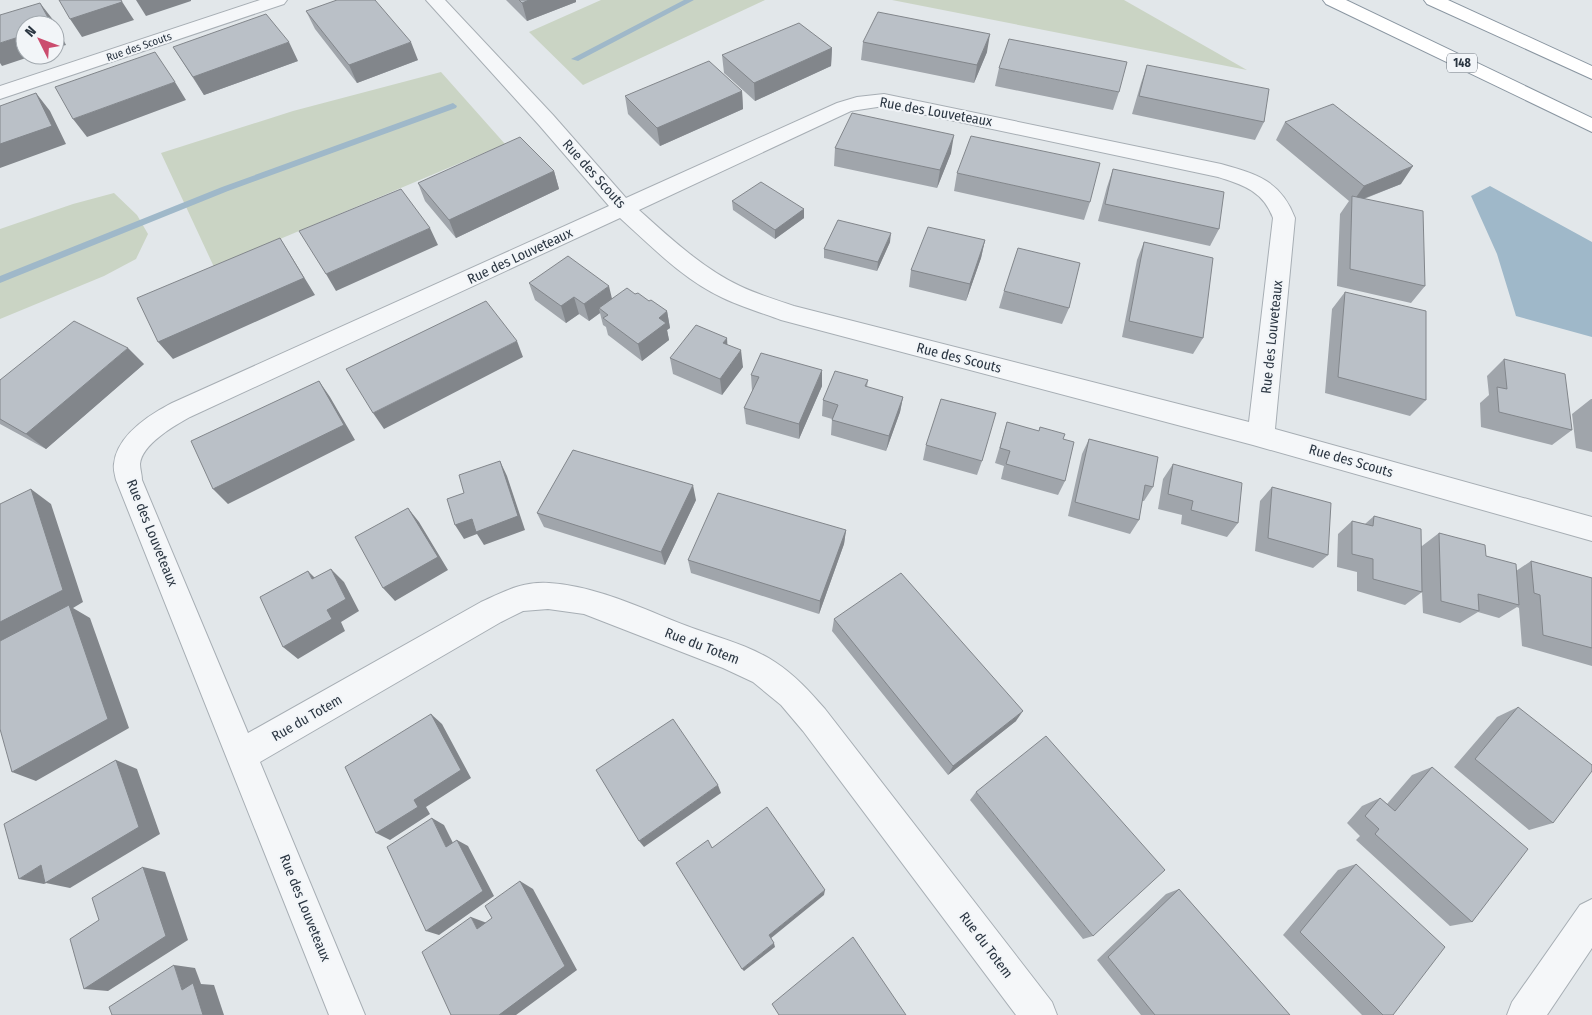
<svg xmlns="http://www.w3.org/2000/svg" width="1592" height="1015" font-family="'Fira Sans Condensed',sans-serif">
  <rect width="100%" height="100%" fill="#e2e7ea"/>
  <!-- green -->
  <path fill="#cad4c4" d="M601 0H765L583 85 529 32Z
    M892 0H1124L1247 70Z
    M441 72 505 144 214 267 161 153 293 111Z
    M114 193 137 215 148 234 136 259 104 276 0 319V229L73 204Z"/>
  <!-- water -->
  <path fill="#9fb8c9" d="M1490 186 1592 242V337L1516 316 1497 254 1471 196Z"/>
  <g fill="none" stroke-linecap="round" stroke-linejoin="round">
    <!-- stream -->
    <path fill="#9fb8c9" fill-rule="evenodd" d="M684 0H694L578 61 571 59Z
      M453 103 457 106 456 108 228 191 0 283V276L222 187Z"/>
    <!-- minor casing -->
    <g stroke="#a7aeb4" stroke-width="2">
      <path id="minor" d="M260 0H287L284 4 0 99V86Z
        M426 0H445L553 115 626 198 837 103 857 97 884 94 1221 164C1257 174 1281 181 1295 218L1275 429 1592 517V541L1253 445 781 320C762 313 742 307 723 298 684 280 652 247 620 218L190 417C174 426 142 444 140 464 140 469 142 475 142 480L248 733 481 602C503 592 523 581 549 583 597 586 643 609 687 626 716 637 749 645 775 662 795 675 810 692 825 709L1052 1002 1057 1015H1016L803 731 781 705 753 682 723 668 584 614 548 609 523 611 501 622 260 762 365 1015H329L116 480C115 475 113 469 114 464 117 435 149 415 172 403L609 206 539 125ZM884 106 1218 177C1243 185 1263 191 1273 218L1249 422 794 306C776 300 757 294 740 286 702 268 669 237 639 210L851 111Z
        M1592 899V948L1547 1015H1507L1512 1002 1580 905Z"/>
    </g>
    <!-- highway casing -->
    <g stroke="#8a96a1" stroke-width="2">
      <path id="highway" d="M1323 0H1346L1592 118V132L1326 4Z
        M1424 0H1448L1592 66V79L1427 4Z"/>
    </g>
    <!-- minor -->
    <use href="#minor" fill="#f5f7f9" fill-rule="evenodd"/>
    <!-- highway -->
    <use href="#highway" fill="#fff" fill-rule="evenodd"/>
  </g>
  <!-- wall -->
  <path fill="#a0a5ab" d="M506 0H576V2L527 21Z
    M306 11 418 60 357 83 315 29Z
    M863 42 987 52 974 83 861 60Z
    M173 47 298 61 204 95Z
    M832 48 831 66 755 101 724 73 722 55Z
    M1147 65 1264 122 1255 140 1132 114 1141 83Z
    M999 68 1119 92 1113 110 995 86Z
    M742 91 743 109 660 146 628 114 625 96Z
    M1285 122 1401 184 1364 199 1425 286 1411 303 1337 286 1340 214 1349 201 1276 140Z
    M835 148 951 153 937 188 834 166Z
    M1113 169 1219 229 1210 246 1098 221 1107 187Z
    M554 171 559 189 456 238 425 201 418 183Z
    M957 173 1090 202 1084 220 954 191Z
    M732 201 804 209V218L775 239 733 210Z
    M985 240 981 258 966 301 909 287 911 270Z
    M890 242 877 271 824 258V249Z
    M1144 242 1203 338 1193 354 1122 337 1137 260Z
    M529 283 612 299 635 294 649 301 667 311 670 328 667 330 669 340 642 361 608 335 606 327 603 325 600 313 589 321 579 314 566 323 535 300Z
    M1004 291 1069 308 1062 324 999 308Z
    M1345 292 1426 400 1410 416 1325 393 1332 309Z
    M727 345 743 367 722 395 673 374 670 358Z
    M1504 359 1572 430 1552 445 1481 427 1480 403 1489 395 1487 376Z
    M144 364 46 449 0 424V380Z
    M751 375 822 386 799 439 746 424 744 408 753 391H752Z
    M868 380 867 387 903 397 900 412 886 451 831 435 832 419 822 416 823 400Z
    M1591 399H1592V452L1576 448 1572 414Z
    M1007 422 1063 439 1065 481 1058 495 1001 479 1004 466 995 463Z
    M1089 439 1153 487 1144 501H1142L1139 520 1130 534 1068 516 1082 454Z
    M926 445 982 461 977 475 923 460Z
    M1173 464 1238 523 1227 537 1181 524 1182 515 1158 509 1163 479Z
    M1272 487 1328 555 1313 568 1255 551 1260 501Z
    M696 500 665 565 544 527 537 513Z
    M1374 516 1422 546 1439 533 1516 571 1531 561 1592 578V666L1522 646 1519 608 1517 607 1499 618 1478 612 1460 623 1423 613 1422 592 1405 605 1357 591V572L1337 567 1338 534 1352 521 1365 524Z
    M846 530 844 544 819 614 691 573 688 560Z
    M834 619 1016 721 948 775 832 631Z
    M1518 707 1553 823 1529 830 1454 767 1497 717Z
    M1432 767 1472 922 1450 926 1356 840 1360 836 1347 823 1362 806 1380 798 1387 804 1412 775Z
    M976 792 1093 936 1083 939 970 800Z
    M1356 864 1393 1015H1362L1283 935 1338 870Z
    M1179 889 1290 1015H1141L1097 960 1166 894Z"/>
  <!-- shaded-wall -->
  <path fill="#82868b" d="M121 0 134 20 82 37 70 19Z
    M136 0H191V1L146 16Z
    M529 0H576V2L527 21 522 3Z
    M40 3 54 21 66 45 55 48V25H52Z
    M990 34 987 52 974 83 977 65Z
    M25 35V55H35L2 66 0 63V43Z
    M289 42 298 61 204 95 193 77Z
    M411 42 418 60 357 83 349 65Z
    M832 48 831 66 755 101 754 83Z
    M175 82 186 100 87 137 73 119Z
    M742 91 743 109 660 146 657 128Z
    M36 93 50 111 66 144 0 168V144Z
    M954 135 951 153 937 188 940 170Z
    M1413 166 1401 184 1352 203 1364 186Z
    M554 171 559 189 456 238 449 220Z
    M804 209V218L775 239V230Z
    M430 228 438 245 336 291 326 274Z
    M891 233 890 242 877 271 878 262Z
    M280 238 315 295 173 359 158 342Z
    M985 240 981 258 966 301 970 284Z
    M609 286 613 303 599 308 600 313 589 321 584 304Z
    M574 297 579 314 566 323 561 306Z
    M667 311 670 328 667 330 669 340 642 361 638 344 659 318Z
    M727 338 728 354 723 343Z
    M517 341 523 357 384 429 373 413Z
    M128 348 144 364 46 449 26 434Z
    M741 350 743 367 722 395 720 379Z
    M822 370V386L799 439V424Z
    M319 381 330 397 355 440 228 504 213 489Z
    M903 397 900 412 886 451 889 436Z
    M500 461 507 476 525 530 484 545 477 534 464 539 455 525Z
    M693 485 696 500 665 565 661 552Z
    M31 489 51 504 83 602 73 608 90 618 129 728 36 781 12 772 0 645V622Z
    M408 508 419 522 448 570 395 601 383 588Z
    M846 530 844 544 819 614 820 601Z
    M331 569 344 582 359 611 341 622 345 631 298 659 283 647 327 610Z
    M308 571 321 584 312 579Z
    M1023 711 1016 721 948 775 953 766Z
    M431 714 442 724 471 778 426 807 430 814 390 840 376 833 414 800Z
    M116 760 137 769 160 834 70 888 46 883 44 884 19 879 41 865Z
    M718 785 721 793 644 847 639 841Z
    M432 818 444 825 458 853 446 847Z
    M457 840 468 846 494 896 439 935 426 931Z
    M143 867 165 872 188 940 108 991 84 989Z
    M520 881 533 889 577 970 516 1015H499Z
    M825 890 824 895 770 939 769 935Z
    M471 917 487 923 477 929Z
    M774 943 775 947 744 971 742 969Z
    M174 965 195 968 201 984 214 985 224 1015H203L182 990Z"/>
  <!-- building -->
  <path fill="#bac0c7" stroke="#82868b" d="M59 0H121L122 2 70 19Z
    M337 0H375L411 42 349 65 306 11Z
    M519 0H529L522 3Z
    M40 3 52 25H25V35L0 43V15Z
    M878 12 990 34 977 65 863 42Z
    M266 14 289 42 193 77 173 47Z
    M799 23 832 48 754 83 722 55Z
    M1009 39 1127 62 1119 92 999 68Z
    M155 52 175 82 73 119 55 87Z
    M709 61 742 91 657 128 625 96Z
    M1147 65 1269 89 1264 122 1139 96Z
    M36 93 52 126 0 144V106Z
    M1333 104 1413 166 1364 186 1285 122Z
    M852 113 954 135 940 170 835 148Z
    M971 136 1100 163 1090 202 957 173Z
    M520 137 554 171 449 220 418 183Z
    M1113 169 1224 192 1219 229 1105 204Z
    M761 182 804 209 775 230 732 201Z
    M401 189 430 228 326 274 299 231Z
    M1352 196 1423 211 1425 286 1350 269Z
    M838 220 891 233 878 262 824 249Z
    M928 227 985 240 970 284 911 270Z
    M280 238 304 278 158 342 137 298Z
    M1144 242 1213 258 1203 338 1129 321Z
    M1018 248 1080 263 1069 308 1004 291Z
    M568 256 609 286 584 304 574 297 561 306 529 283Z
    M627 288 635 294 638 293 649 301 651 300 667 311 659 318 666 323 638 344 603 318 608 315 599 308Z
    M1345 292 1426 311V400L1338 377Z
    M486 301 517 341 373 413 346 369Z
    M74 321 128 348 26 434 0 419V380Z
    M696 325 727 338 723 343 741 350 720 379 670 358Z
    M761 353 822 370 799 424 744 408 759 377 751 375Z
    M1504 359 1565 374 1572 430 1499 412 1497 387 1507 389Z
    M835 371 868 380 865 386 903 397 889 436 832 420 838 405 823 400Z
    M319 381 344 425 213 489 191 441Z
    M941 399 996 413 982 461 926 445Z
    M1007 422 1039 431 1040 427 1065 434 1063 439 1074 442 1065 481 1006 464 1010 451 1000 448Z
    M1089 439 1158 457 1153 487 1145 485 1139 520 1075 502Z
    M573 450 693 485 661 552 537 513Z
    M500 461 518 516 476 532 472 519 455 525 447 499 464 493 459 475Z
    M1173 464 1242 483 1238 523 1191 510 1193 501 1168 494Z
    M1272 487 1331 503 1328 555 1268 538Z
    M31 489 63 590 0 622V504Z
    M718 493 846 530 820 601 688 560Z
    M408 508 438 557 383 588 355 537Z
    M1374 516 1421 529 1422 592 1373 579V559L1352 554V521L1373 526Z
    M1439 533 1485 545 1486 556 1516 564 1519 605 1478 594 1479 611 1441 601Z
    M1531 561 1592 578V648L1543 635 1540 595 1534 593Z
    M331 569 346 599 327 610 332 619 283 647 260 597 308 571 312 579Z
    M901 573 1023 711 953 766 834 619Z
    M69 605 108 719 12 772 0 729V641Z
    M1518 707 1592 765V771L1553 823 1475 759Z
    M431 714 461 770 414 800 418 807 376 833 345 767Z
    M673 719 718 785 639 841 596 770Z
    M1046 736 1165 870 1093 936 976 792Z
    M116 760 139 827 45 883 41 865 19 879 4 824Z
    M1432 767 1528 849 1472 922 1375 834 1379 829 1365 816 1380 798 1395 811Z
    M767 807 825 890 769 935 774 943 742 969 676 863 708 840 712 848Z
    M432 818 446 847 457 840 483 891 426 931 387 847Z
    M1356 864 1445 947 1393 1015H1383L1300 932Z
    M143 867 166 936 84 989 70 939 99 920 92 898Z
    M520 881 565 966 499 1015H451L422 952 471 917 477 929 492 918 485 906Z
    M1179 889 1290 1015H1155L1108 957Z
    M853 937 906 1015H779L772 1004Z
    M174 965 182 990 193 983 203 1015H112L109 1007Z"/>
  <g text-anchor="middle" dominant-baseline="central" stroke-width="4" stroke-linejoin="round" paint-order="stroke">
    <!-- far-street labels -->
    <g font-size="11" fill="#2b3642" stroke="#f2f5f8">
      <text transform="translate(139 47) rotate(-19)">Rue des Scouts</text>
    </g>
    <!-- shield labels -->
    <rect fill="#f2f5f8" stroke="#676f79" stroke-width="1" x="1447" y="53.5" width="30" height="19" rx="4"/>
    <g font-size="12" font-weight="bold" fill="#2b3642">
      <text x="1462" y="63">148</text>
    </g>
    <!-- street labels -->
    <g font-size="14" fill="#2b3642" stroke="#f2f5f8">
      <text transform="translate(936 112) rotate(10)">Rue des Louveteaux</text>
      <text transform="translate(594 174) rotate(48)">Rue des Scouts</text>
      <text transform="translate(520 256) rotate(-25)">Rue des Louveteaux</text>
      <text transform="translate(1272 337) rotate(-84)">Rue des Louveteaux</text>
      <text transform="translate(959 358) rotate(14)">Rue des Scouts</text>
      <text transform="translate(1351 461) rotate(16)">Rue des Scouts</text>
      <text transform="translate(152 533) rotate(68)">Rue des Louveteaux</text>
      <text transform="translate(702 646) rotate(21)">Rue du Totem</text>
      <text transform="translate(307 718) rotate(-30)">Rue du Totem</text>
      <text transform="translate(305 908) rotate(68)">Rue des Louveteaux</text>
      <text transform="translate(986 945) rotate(53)">Rue du Totem</text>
    </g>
  </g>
  <!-- north arrow -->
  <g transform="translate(40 40) rotate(312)"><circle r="24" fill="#f2f5f8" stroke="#a2a9af"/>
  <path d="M0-4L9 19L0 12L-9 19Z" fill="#cb4c6e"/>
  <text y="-8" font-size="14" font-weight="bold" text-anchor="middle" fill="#2b3642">N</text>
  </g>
</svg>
